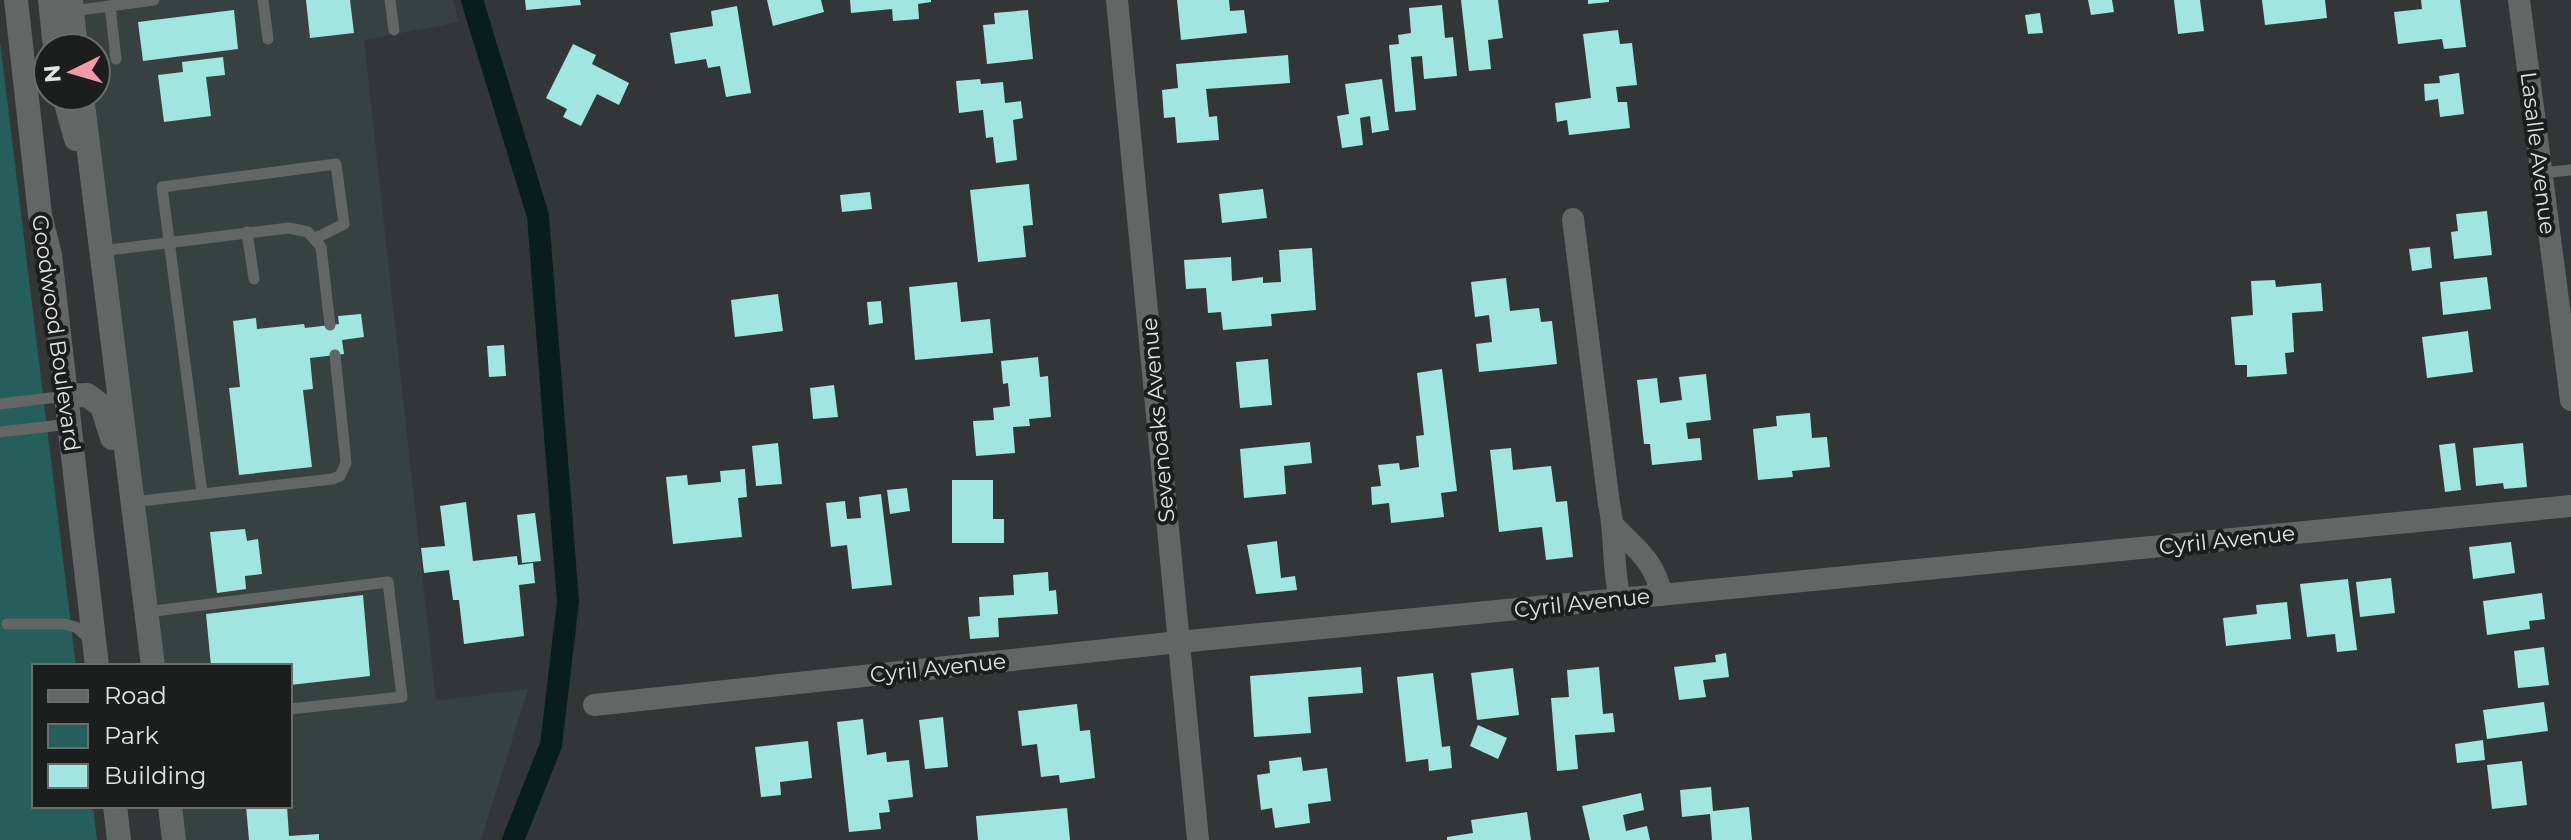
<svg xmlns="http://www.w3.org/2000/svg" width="2571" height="840" font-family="Montserrat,sans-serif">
  <rect width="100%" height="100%" fill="#333636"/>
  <!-- built -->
  <path fill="#374140" d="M80 0H453L459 22 364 40 436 701 528 689 481 840H182L178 806H290V666H161L92 96H96V48H86Z"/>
  <!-- green -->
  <path fill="#255e5a" d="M0 41 76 666H34V806H93L97 840H0Z"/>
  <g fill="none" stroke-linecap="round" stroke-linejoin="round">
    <!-- canal -->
    <path stroke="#081e1c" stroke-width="22" d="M472 0 538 216 568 602 551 745 513 840"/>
  </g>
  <!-- building -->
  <path fill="#a0e5df" d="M306 0H350L354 33 310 38Z
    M525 0H580L581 5 526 10Z
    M767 0H821L824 12 773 26Z
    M850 0H931V2L918 4 919 19 893 21 892 9 851 13Z
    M1177 0H1229L1230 11 1244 10 1247 33 1181 40Z
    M1461 0H1498L1503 38 1488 40 1491 69 1469 71Z
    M1588 0H1609V2L1588 4Z
    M2088 0H2112L2114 12 2091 15Z
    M2174 0H2200L2204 31 2178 34Z
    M2262 0H2325L2327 18 2265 25Z
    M2421 0H2460L2466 47 2444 49 2442 39 2398 44 2394 12 2422 9Z
    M1442 5 1445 38 1453 37 1457 76 1424 79 1422 56 1411 57 1416 110 1395 112 1389 45 1399 44 1398 35 1411 33 1409 8Z
    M737 6 751 93 726 97 720 66 708 68 706 59 675 64 670 33 713 26 711 11Z
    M234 10 238 49 143 61 138 22Z
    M1028 10 1033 59 987 64 983 25 995 24 994 13Z
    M2040 13 2043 33 2028 34 2025 15Z
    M1618 30 1620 44 1632 43 1637 85 1616 87 1618 102H1627L1630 128 1569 135 1567 120 1557 122 1555 103 1591 98 1583 34Z
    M573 44 596 55 592 64 629 83 619 105 597 94 581 126 563 117 567 109 546 98Z
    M1288 55 1290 83 1206 89 1209 117 1217 116 1219 140 1177 143 1175 117 1164 118 1162 90 1178 88 1176 64Z
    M223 57 225 75 206 77 211 116 164 122 158 75 183 72 182 62Z
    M2459 73 2464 114 2440 117 2438 99 2425 101 2424 84 2440 83 2439 76Z
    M980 79 981 84 1003 82 1005 103 1021 101 1023 118 1013 120 1017 160 996 163 993 137 986 138 983 110 959 113 956 81Z
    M1382 79 1389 130 1372 133 1370 116 1360 118 1363 145 1342 148 1337 116 1349 114 1345 84Z
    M1029 184 1033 225 1023 226 1026 257 978 262 970 190Z
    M1263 189 1267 218 1222 223 1219 194Z
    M870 192 872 209 842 212 840 195Z
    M2487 211 2492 255 2454 259 2451 232 2458 231 2456 214Z
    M2430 247 2432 268 2412 271 2409 249Z
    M1312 248 1316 310 1271 314 1272 326 1223 330 1221 312 1208 313 1206 288 1186 289 1184 260 1231 257 1232 281 1263 277V283L1281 282 1279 250Z
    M2487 277 2491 309 2443 315 2440 282Z
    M1506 278 1510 311 1539 308 1541 322 1552 321 1557 364 1479 372 1476 344 1492 342 1489 315 1475 317 1471 282Z
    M2275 280 2276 287 2321 283 2323 311 2292 313 2294 352 2285 353 2287 374 2247 377V365H2235L2231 317 2253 315 2251 281Z
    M957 282 961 322 990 319 993 353 915 360 909 287Z
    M778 294 783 331 735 337 731 300Z
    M881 301 883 323 869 325 867 302Z
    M361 314 364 337 342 340 344 354 310 358 313 389 303 390 312 467 239 475 229 388 240 387 233 321 256 318 257 329 304 324 305 328 339 324 338 316Z
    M2468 331 2473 372 2427 378 2422 337Z
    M504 345 506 376 489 377 487 346Z
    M1038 357 1040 377 1048 376 1051 417 1029 419 1030 426 1013 427 1015 453 976 456 973 421 994 420 993 408 1010 406 1008 383 1003 384 1001 361Z
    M1268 359 1272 405 1240 408 1236 362Z
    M1442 369 1457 491 1441 493 1444 517 1391 523 1389 503 1372 505 1371 487 1381 486 1378 465 1399 463 1400 470 1419 467 1416 436 1424 435 1417 373Z
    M1706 374 1711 420 1686 423 1688 439 1700 438 1702 460 1652 465 1650 444H1644L1637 380 1657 378 1660 403 1682 400 1679 377Z
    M834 385 838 417 813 419 810 388Z
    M1810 413 1812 438 1827 437 1830 467 1792 471 1793 477 1758 480 1753 429 1777 426 1776 416Z
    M1310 442 1312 463 1284 466 1286 494 1244 498 1240 449Z
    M778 443 782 484 756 486 752 446Z
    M2455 443 2461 490 2445 492 2439 445Z
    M2523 443 2527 487 2504 489 2503 483 2476 486 2473 448Z
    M1511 448 1513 470 1551 466 1556 502 1567 501 1573 557 1546 560 1542 527 1499 532 1490 450Z
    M745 469 747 497 738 498 742 537 673 544 666 477 687 475 688 485 721 482 720 471Z
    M952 480H993V519H1004V543H952Z
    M907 488 910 511 890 514 887 490Z
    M881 494 892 585 852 589 847 545 831 547 826 503 845 501 847 519 861 518 859 497Z
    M466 502 473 561 517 556 518 565 533 563 535 583 519 585 524 636 464 644 459 600H453L449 570 424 573 421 548 445 546 440 506Z
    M535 513 541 561 522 563 517 515Z
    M245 529 247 541 258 539 262 574 245 576 246 589 217 593 210 532Z
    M1277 541 1281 578 1295 576 1297 590 1256 594 1247 545Z
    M2511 542 2515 573 2473 579 2469 547Z
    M1048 572 1049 591 1056 590 1058 614 998 618 999 637 970 639 968 617 980 616 979 597 1014 595 1013 575Z
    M2391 578 2395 613 2360 617 2356 582Z
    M2348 579 2357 650 2337 652 2335 634 2307 637 2300 584Z
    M2542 593 2545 619 2529 621 2530 629 2487 635 2483 601Z
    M363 595 370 676 290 685V666H211L206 614Z
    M2287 602 2291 639 2226 646 2223 618 2257 614 2256 605Z
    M2544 647 2549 685 2518 688 2514 651Z
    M1726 653 1729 677 1703 680 1706 697 1679 700 1674 667 1716 662 1715 655Z
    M1361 667 1363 693 1308 697 1311 733 1254 737 1250 676Z
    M1599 667 1603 714 1613 713 1615 732 1575 735 1578 769 1557 771 1551 698 1569 697 1567 670Z
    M1513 668 1519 715 1477 720 1471 673Z
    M1433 673 1442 747 1450 746 1452 768 1429 771 1428 759 1406 762 1397 677Z
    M2544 702 2548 731 2487 739 2483 710Z
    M1077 704 1080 731 1090 730 1095 778 1060 783 1059 775 1041 777 1037 744 1022 746 1018 711Z
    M943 717 948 767 925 769 919 720Z
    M863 719 867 755 886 752 887 762 909 760 913 797 888 800 890 812 879 813 881 829 849 832 837 722Z
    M1478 725 1507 738 1498 759 1470 746Z
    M2483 740 2485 760 2457 763 2455 744Z
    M808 741 812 778 780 782 781 795 761 797 755 747Z
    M1301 757 1303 771 1327 768 1331 801 1308 804 1310 823 1275 828 1272 808 1261 810 1257 775 1270 773 1269 761Z
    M2522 761 2527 805 2492 809 2487 765Z
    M1711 787 1713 811 1749 807 1752 840H1712L1710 814 1682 817 1680 790Z
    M1641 793 1644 810 1623 815 1626 831 1647 826 1650 840H1590L1582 806Z
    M246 806H287L289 836 319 834V840H249Z
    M1067 808 1070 840H978L976 816Z
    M1527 812 1531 840H1447V837L1473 833 1471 820Z"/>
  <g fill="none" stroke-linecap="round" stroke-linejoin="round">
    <!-- lane -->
    <path stroke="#626665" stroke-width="11" d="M263 0 268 39
      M390 0 394 30
      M110 6 116 59
      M73 11 154 0
      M2541 173 2571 170
      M247 232 254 279
      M101 251 289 228 308 232 321 247 330 325
      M0 404 66 396
      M0 432 70 424
      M202 493 162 187 336 164 344 224 314 239
      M133 502 332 479 340 476 346 463 335 355
      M146 612 388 582 402 697 290 709
      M7 624H64L76 627 92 641"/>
    <!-- street -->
    <path stroke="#626665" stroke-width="22" d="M1117 0 1198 840
      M2519 0 2571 400
      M1573 219 1609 504C1616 535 1612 567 1620 599
      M1614 526C1639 553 1652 557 1662 595
      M594 705 1179 642 2571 506"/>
    <!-- secondary -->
    <path stroke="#626665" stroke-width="24" d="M16 0 40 215 50 255 97 666
      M50 0 55 48
      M71 0 76 48
      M64 96 76 139
      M82 96 153 666
      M67 396 87 395 102 406 112 438
      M115 806 119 840
      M170 806 174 840"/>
  </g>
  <g text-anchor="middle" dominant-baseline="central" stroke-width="8" stroke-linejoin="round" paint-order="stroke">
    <!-- street labels -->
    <g font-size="22" fill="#e1e3e3" stroke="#1c1d1d">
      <text transform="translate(2538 153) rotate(83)">Lasalle Avenue</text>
      <text transform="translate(56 333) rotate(82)">Goodwood Boulevard</text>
      <text transform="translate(1158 420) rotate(-95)">Sevenoaks Avenue</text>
      <text transform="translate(2227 540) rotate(-6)">Cyril Avenue</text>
      <text transform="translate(1582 603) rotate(-6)">Cyril Avenue</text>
      <text transform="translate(938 668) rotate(-6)">Cyril Avenue</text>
    </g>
  </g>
  <!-- legend -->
  <rect x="32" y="664" width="260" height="144" fill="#1c1d1d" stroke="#6b6c6c" stroke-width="2"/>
  <rect x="48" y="690" width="40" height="12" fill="#626665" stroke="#6b6c6c" stroke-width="2"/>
  <text x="104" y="704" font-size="24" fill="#e1e3e3">Road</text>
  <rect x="48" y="724" width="40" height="24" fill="#255e5a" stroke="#6b6c6c" stroke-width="2"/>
  <text x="104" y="744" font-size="24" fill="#e1e3e3">Park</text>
  <rect x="48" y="764" width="40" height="24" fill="#a0e5df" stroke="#6b6c6c" stroke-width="2"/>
  <text x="104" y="784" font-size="24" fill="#e1e3e3">Building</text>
  <!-- north arrow -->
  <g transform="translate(72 72) rotate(265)"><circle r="38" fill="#1c1d1d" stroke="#6b6c6c" stroke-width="2"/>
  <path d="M0-6L14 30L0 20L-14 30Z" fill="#f39aa9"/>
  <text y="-12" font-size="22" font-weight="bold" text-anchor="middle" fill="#e1e3e3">N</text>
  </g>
</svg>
